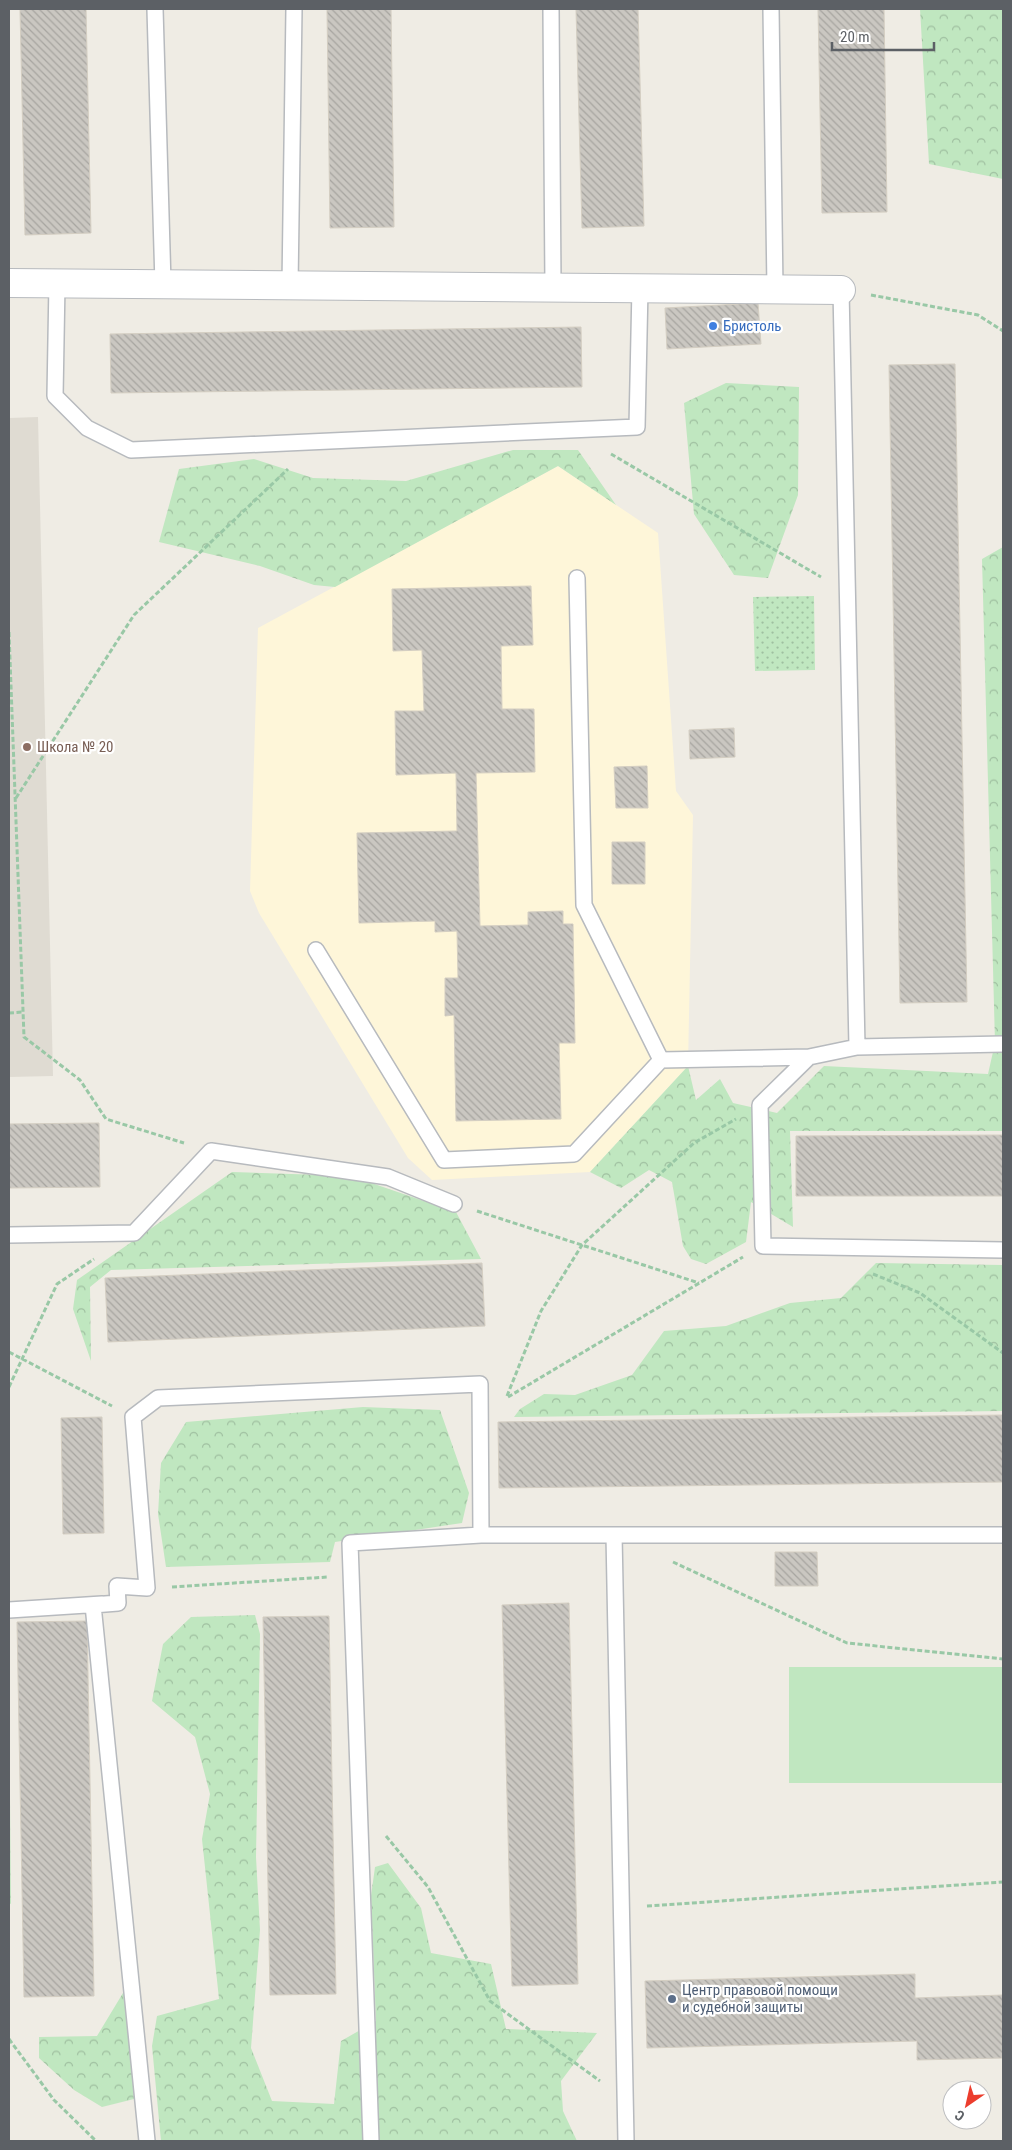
<svg xmlns="http://www.w3.org/2000/svg" width="1012" height="2150" font-family="'Roboto Condensed',sans-serif">
  <defs>
    <pattern id="forest-crowns" width="20" height="18" patternUnits="userSpaceOnUse" patternTransform="scale(1.25)"><rect width="20" height="18" fill="#c0e7c0"/><path d="M2 6a3 3 0 1 1 6 0M12 15a3 3 0 1 1 6 0" fill="none" stroke="#9fbfa0"/></pattern>
    <pattern id="park-dots" width="8" height="8" patternUnits="userSpaceOnUse" patternTransform="scale(1.25)"><rect width="8" height="8" fill="#c0e7c0"/><path d="M2 2h.1M6 6h.1" fill="none" stroke="#9fbfa0" stroke-width="1.8" stroke-linecap="round"/></pattern>
    <pattern id="building-back-hatch" width="6" height="6" patternUnits="userSpaceOnUse" patternTransform="scale(1.25)"><rect width="6" height="6" fill="#cac7c1"/><path d="M-1 5l2 2M0 0l6 6M5-1l2 2" fill="none" stroke="#a7a5a0"/></pattern>
  </defs>
  <rect width="100%" height="100%" fill="#efece4"/>
  <!-- commercial -->
  <path fill="#fef6d9" d="M558 466 658 533 676 791 693 815 688 1066 590 1172 432 1180 408 1158 259 913 250 891 258 628Z"/>
  <!-- education -->
  <path fill="#dfdbd2" d="M38 417 53 1076 9 1077V418Z"/>
  <!-- grass -->
  <path fill="#c0e7c0" d="M789 1667H1003V1783H789Z"/>
  <!-- forest -->
  <path fill="url(#forest-crowns)" d="M920 9H1003V179L929 164Z
    M726 383 799 387 798 495 768 578 734 575 694 514 684 403Z
    M513 450H578L616 505 558 466 335 587 314 585 260 566 159 542 179 469 254 459 313 478 406 481Z
    M1003 547V1131H790L793 1227 751 1202 746 1242 706 1264 691 1259 683 1246 672 1182 649 1170 621 1188 590 1172 688 1066 696 1100 720 1079 733 1103 777 1113 824 1066 988 1074 995 1043 982 559Z
    M232 1172 351 1176 456 1212 481 1259 111 1270 90 1287 91 1361 73 1309 77 1280Z
    M876 1263 1003 1265V1411L514 1417 520 1409 544 1394 575 1395 632 1375 664 1331 726 1326 790 1303 841 1298Z
    M363 1407 440 1410 469 1493 462 1523 335 1542 330 1562 166 1567 158 1514 161 1463 186 1422Z
    M255 1615 260 1634 256 1857 260 1930 251 2048 272 2101 334 2104 341 2041 376 2021 371 1896 375 1867 388 1863 421 1908 431 1953 491 1964 506 2029 597 2033 561 2081 563 2111 577 2141H161L152 2046 157 2016 219 1999 202 1839 210 1794 195 1737 152 1701 163 1644 191 1617Z
    M9 1689 11 1904 9 1903Z
    M129 1983 134 2099 102 2107 74 2090 39 2058V2037L97 2036Z"/>
  <!-- park -->
  <path fill="url(#park-dots)" d="M814 596 815 670 755 671 753 597Z"/>
  <!-- building -->
  <path fill="url(#building-back-hatch)" stroke="#d4cec2" d="M20 9H86L91 233 25 235Z
    M327 9H391L394 227 330 228Z
    M576 9H638L644 226 582 228Z
    M818 9H884L887 212 822 213Z
    M758 303 761 344 667 349 665 308Z
    M581 327 582 387 111 393 110 334Z
    M955 364 967 1002 900 1003 889 365Z
    M531 586 533 645 501 646 502 709H534L535 772 476 773 480 926 528 925V912L563 911V924H573L575 1043H559L561 1119 456 1121 454 1015 445 1016V978H458L457 931 435 932V921L359 923 357 833 457 831 456 773 396 775 395 711H424L422 650 393 651 392 589Z
    M734 728 735 757 690 759 689 730Z
    M647 766 648 808H616L614 767Z
    M612 842H645V884H612Z
    M99 1123 100 1187 9 1188V1124Z
    M1003 1135V1196H796V1136Z
    M482 1263 485 1326 108 1342 105 1278Z
    M1003 1415V1482L499 1488 498 1422Z
    M102 1417 104 1533 63 1534 61 1418Z
    M775 1552H817L818 1586H775Z
    M569 1603 578 1984 512 1986 502 1605Z
    M329 1616 336 1994 270 1995 263 1617Z
    M87 1621 94 1996 24 1997 17 1622Z
    M915 1974V1998L1003 1995V2058L917 2060V2041L647 2048 645 1981Z"/>
  <g fill="none" stroke-linecap="round" stroke-linejoin="round">
    <!-- service casing -->
    <g stroke="#b7babe" stroke-width="18">
      <path id="service" d="M155 9 163 284
        M551 9 553 287
        M771 9 775 289
        M57 283 55 396 87 428 131 450 637 427 640 288
        M290 285 294 9
        M841 290 857 1047 1003 1044
        M577 578 584 905 661 1060 809 1057 857 1047
        M316 950 444 1160 574 1154 661 1060
        M809 1057 760 1105 763 1246 1003 1250
        M9 1235 134 1233 211 1151 388 1177 454 1204
        M614 1535 626 2141
        M9 1610 102 1604
        M147 2141 93 1605 118 1603 117 1586 147 1588 133 1417 158 1398 480 1384 481 1535H1003
        M371 2141 350 1543 481 1535"/>
    </g>
    <!-- minor casing -->
    <g stroke="#b7babe" stroke-width="30">
      <path id="minor" d="M9 283 841 290"/>
    </g>
    <!-- path -->
    <path stroke="#99c8a6" stroke-width="3" stroke-dasharray="5 2.5" stroke-linecap="butt" d="M871 295 978 315 1003 331
      M611 454 821 577
      M9 632 24 1037 80 1080 106 1119 184 1143
      M16 798 134 615 288 469
      M9 1013 23 1012
      M477 1211 699 1283
      M873 1274 920 1293 1003 1353
      M9 1352 112 1406
      M9 1387 57 1284 94 1259
      M507 1396 541 1311 582 1245 694 1143 736 1119
      M508 1397 743 1257
      M673 1562 847 1643 1003 1659
      M172 1587 328 1577
      M386 1836 428 1887 490 2001 600 2081
      M647 1906 1003 1882
      M9 2039 54 2100 96 2141"/>
    <!-- service -->
    <use href="#service" stroke="#fff" stroke-width="15"/>
    <!-- minor -->
    <use href="#minor" stroke="#fff" stroke-width="28"/>
  </g>
  <!-- markers -->
  <circle fill="#3f7fe0" stroke="#fff" stroke-width="2" cx="713" cy="326" r="5"/>
  <circle fill="#8d6e63" stroke="#fff" stroke-width="2" cx="27" cy="747" r="5"/>
  <circle fill="#5c6f8a" stroke="#fff" stroke-width="2" cx="672" cy="1999" r="5"/>
  <g text-anchor="middle" dominant-baseline="central" stroke-width="4.5" stroke-linejoin="round" paint-order="stroke">
    <!-- shop labels -->
    <g font-size="15" fill="#366cbe" stroke="#fff" text-anchor="start">
      <text x="723" y="326">Бристоль</text>
    </g>
    <!-- education labels -->
    <g font-size="15" fill="#785e54" stroke="#fff" text-anchor="start">
      <text x="37" y="747">Школа № 20</text>
    </g>
    <!-- service labels -->
    <g font-size="15" fill="#4e5e75" stroke="#fff" text-anchor="start">
      <text x="682" y="1990">Центр правовой помощи<tspan x="682" dy="17">и судебной защиты</tspan></text>
    </g>
  </g>
  <!-- border -->
  <rect width="1012" height="2150" fill="none" stroke="#5c6065" stroke-width="20"/>
  <!-- north arrow -->
  <g transform="translate(967 2105) rotate(214)"><circle r="24" fill="#ffffff" stroke="#bebfc1"/>
  <path d="M0-4L9 19L0 12L-9 19Z" fill="#ec3d2d"/>
  <text y="-8" font-size="14" font-weight="bold" text-anchor="middle" fill="#5c6065">С</text>
  </g>
  <!-- scale -->
  <path d="M832 42v8h102v-8" fill="none" stroke="#5c6065" stroke-width="2.5"/>
  <text x="840" y="42" font-size="15" fill="#5c6065" stroke="#ffffff" stroke-width="4" paint-order="stroke">20 m</text>
</svg>
